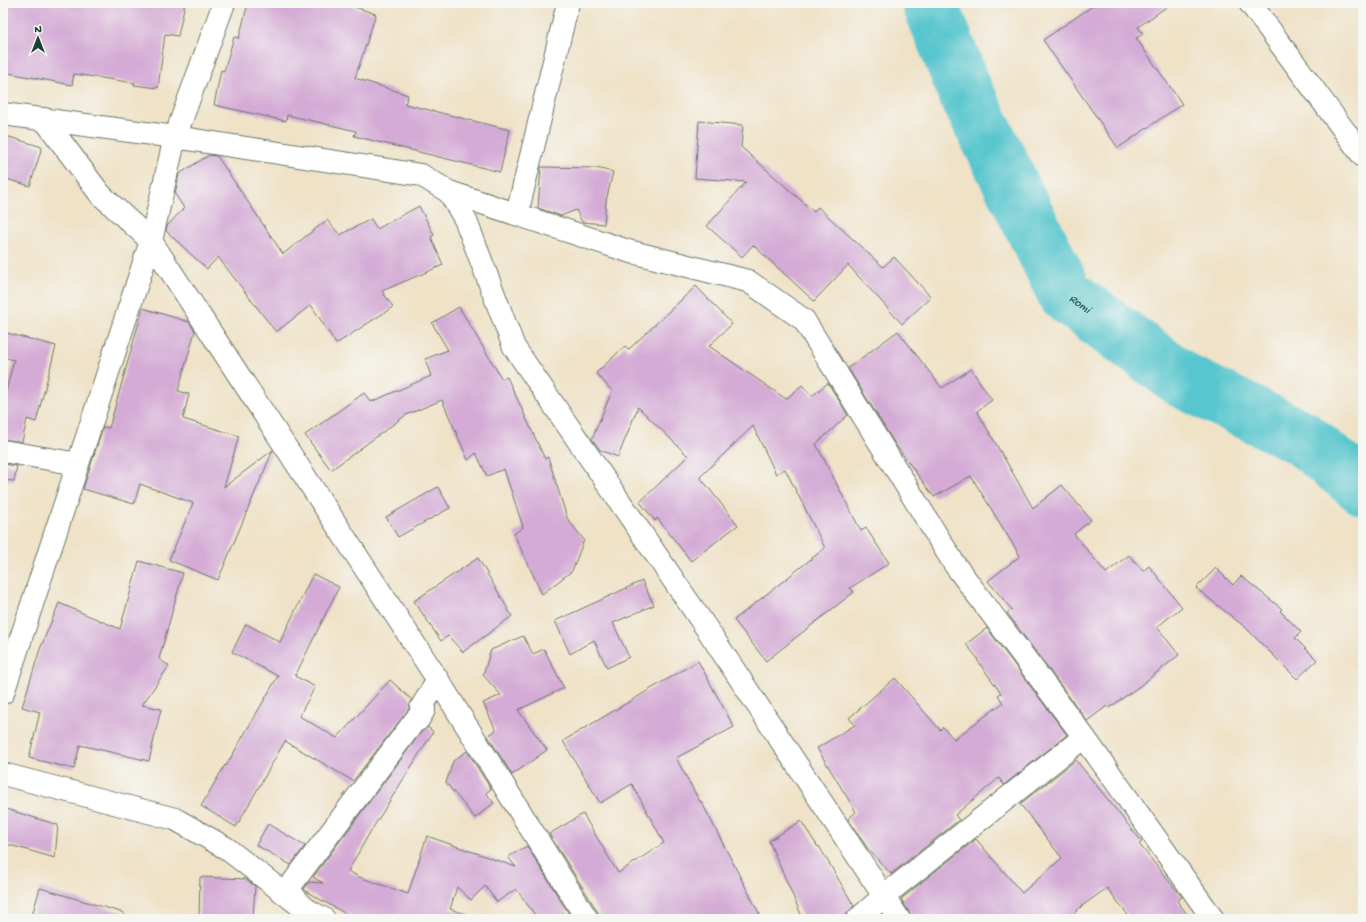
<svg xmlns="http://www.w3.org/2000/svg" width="1366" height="922" font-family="'Gochi Hand',sans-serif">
  <rect width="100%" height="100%" fill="#f6f6f2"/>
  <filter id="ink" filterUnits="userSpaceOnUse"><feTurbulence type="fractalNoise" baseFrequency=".025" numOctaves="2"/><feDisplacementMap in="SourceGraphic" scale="8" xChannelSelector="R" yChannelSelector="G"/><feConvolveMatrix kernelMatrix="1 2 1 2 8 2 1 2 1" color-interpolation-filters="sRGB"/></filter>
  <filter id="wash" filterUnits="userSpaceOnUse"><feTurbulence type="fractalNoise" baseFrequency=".012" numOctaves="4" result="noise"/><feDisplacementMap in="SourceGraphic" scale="16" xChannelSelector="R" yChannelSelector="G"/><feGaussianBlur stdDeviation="0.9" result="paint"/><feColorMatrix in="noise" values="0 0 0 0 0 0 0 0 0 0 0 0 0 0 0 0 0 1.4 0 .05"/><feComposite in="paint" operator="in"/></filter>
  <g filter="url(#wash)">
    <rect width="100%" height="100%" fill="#efe2c7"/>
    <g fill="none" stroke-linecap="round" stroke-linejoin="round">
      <!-- river -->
      <path stroke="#59c6ce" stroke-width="56" id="s1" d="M930 3 965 91 1066 295 1184 381 1302 438 1363 487"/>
    </g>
    <g id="blocks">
      <!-- building -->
      <path fill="#d4abd6" d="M3 3H185L178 36 165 34 158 88 134 85 135 83 74 74 72 85 3 72Z
        M248 3H342L376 14 355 78 408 95 405 104 510 130 500 172 354 136 356 131 287 115 286 121 214 105 221 70 224 71 234 37 239 38Z
        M1097 3H1172L1138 27 1143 34 1136 38 1182 104 1118 148 1043 40Z
        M699 121 743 125 741 147 814 212 818 207 883 267 894 257 931 297 902 324 848 265 814 301 753 245 742 257 707 226 746 182 695 178Z
        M3 135 42 147 30 186 3 178Z
        M209 155 217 156 283 254 327 220 340 235 371 219 377 229 419 206 434 235 431 237 443 265 382 291 393 307 336 344 311 305 276 332 218 257 207 269 166 231 167 226 184 208 175 194 179 174Z
        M541 167 597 168 613 172 606 201 604 224 582 222 576 210 561 216 538 208Z
        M696 286 732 324 709 346 786 399 802 385 812 396 828 383 848 415 816 444 861 531 866 528 889 563 850 588 854 592 766 661 734 620 825 548 785 469 776 474 753 426 700 477 738 525 691 561 657 518 655 521 640 502 688 456 638 407 618 457 600 450 592 439 612 391 596 373 625 346 628 350Z
        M459 307 502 379 507 377 545 459 548 457 567 518 584 540 572 571 542 594 514 534 523 527 504 469 487 476 476 453 468 460 442 400 406 415 331 470 305 435 364 393 371 402 431 376 425 359 448 350 432 323Z
        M143 308 189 322 195 331 178 391 189 394 183 419 239 436 224 487 273 450 218 580 169 560 193 503 140 484 134 504 83 489 103 427 109 428Z
        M898 331 942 388 971 369 992 400 977 411 1033 508 1062 485 1091 520 1074 534 1106 573 1129 555 1143 571 1149 566 1182 607 1157 627 1179 655 1141 685 1109 708 1107 706 1087 721 1007 613 1012 610 988 581 1020 556 971 476 934 497 895 444 848 368Z
        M3 332 56 346 36 422 27 419 22 442 3 439V403L14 360 3 357Z
        M3 464 17 466 14 481 3 480Z
        M438 487 450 508 398 537 386 517Z
        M478 558 512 616 463 652 448 636 441 641 414 601Z
        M139 561 183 573 159 659 169 666 142 705 161 709 149 761 80 745 74 769 29 758 40 712 22 707 40 649 59 603 120 629Z
        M1216 568 1233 585 1241 576 1282 609 1280 611 1301 632 1295 638 1317 660 1297 679 1246 628 1196 588Z
        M313 574 339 587 295 676 315 687 299 716 337 738 390 680 412 700 409 709 353 781 285 741 236 827 201 806 225 765 226 766 278 676 232 652 246 624 280 642Z
        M642 581 654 605 613 623 629 657 607 668 594 640 570 654 555 621Z
        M987 628 1067 735 1004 785 999 778 955 815 959 820 891 874 868 849 848 819 856 812 817 748 855 725 849 718 895 678 940 730 943 727 954 739 1003 703 998 695 1001 693 977 660 978 659 966 644Z
        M523 636 533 654 544 649 564 688 518 710 547 750 512 775 488 736 496 730 483 703 501 695 483 675 491 650Z
        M698 661 734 727 676 758 700 802 701 801 762 919H599L598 912 549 834 583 814 618 873 664 843 632 784 600 803 563 741Z
        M428 727 433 732 369 834 348 871 359 877 408 894 427 836 516 867 508 857 527 846 572 919H538L516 889 497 902 485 886 471 900 457 887 450 909 469 915 468 919H355L307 892 304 889 309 882 323 883 313 877 422 731Z
        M467 751 491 789 486 793 494 803 475 818 446 783 453 761Z
        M1076 760 1142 842 1139 844 1182 897 1177 901 1191 919H1131L1107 888 1082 906 1068 919H911L909 912 901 899 976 839 1022 893 1062 858 1020 804Z
        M3 808 58 825 55 858 3 843Z
        M801 821 818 847 819 846 854 906 846 915V919H803L769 841Z
        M268 824 305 846 291 865 256 845Z
        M200 877 245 879 255 886 253 919H199Z
        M40 888 124 913 123 919H31Z"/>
    </g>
  </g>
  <g filter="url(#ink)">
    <use href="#blocks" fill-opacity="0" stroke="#687767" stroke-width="1"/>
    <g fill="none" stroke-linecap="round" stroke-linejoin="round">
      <!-- minor casing -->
      <g stroke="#687767" stroke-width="24">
        <path id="minor" d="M1250 3 1363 156
          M3 114 175 137 421 175 449 192 628 251 748 281 804 320 955 565 1084 737 1213 919
          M44 119 100 194 151 241 438 680 587 919
          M449 192 466 221 514 347 709 632 899 919
          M517 214 568 3
          M3 451 78 464
          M3 693 151 241 175 137 224 3
          M3 774 175 819 226 848 302 907 324 919
          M301 905 288 889 416 719 418 720 424 710 421 708 438 680
          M858 919 884 896 1084 737"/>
      </g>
      <!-- minor -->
      <use href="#minor" stroke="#fff" stroke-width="22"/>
    </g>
  </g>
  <g text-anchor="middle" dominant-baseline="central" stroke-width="4" stroke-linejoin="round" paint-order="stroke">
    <!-- water labels -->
    <g font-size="12" font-style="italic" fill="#2e5f5a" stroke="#f6f6f2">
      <text stroke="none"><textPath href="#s1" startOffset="339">Romi</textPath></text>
    </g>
  </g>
  <!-- margin -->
  <rect width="1366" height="922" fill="none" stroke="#f6f6f2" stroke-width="16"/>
  <!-- north arrow -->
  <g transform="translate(38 38)" stroke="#f6f6f2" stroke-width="3" paint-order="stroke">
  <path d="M0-3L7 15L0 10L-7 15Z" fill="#1f3d34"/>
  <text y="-6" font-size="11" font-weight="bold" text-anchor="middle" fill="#1f3d34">N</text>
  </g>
</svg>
